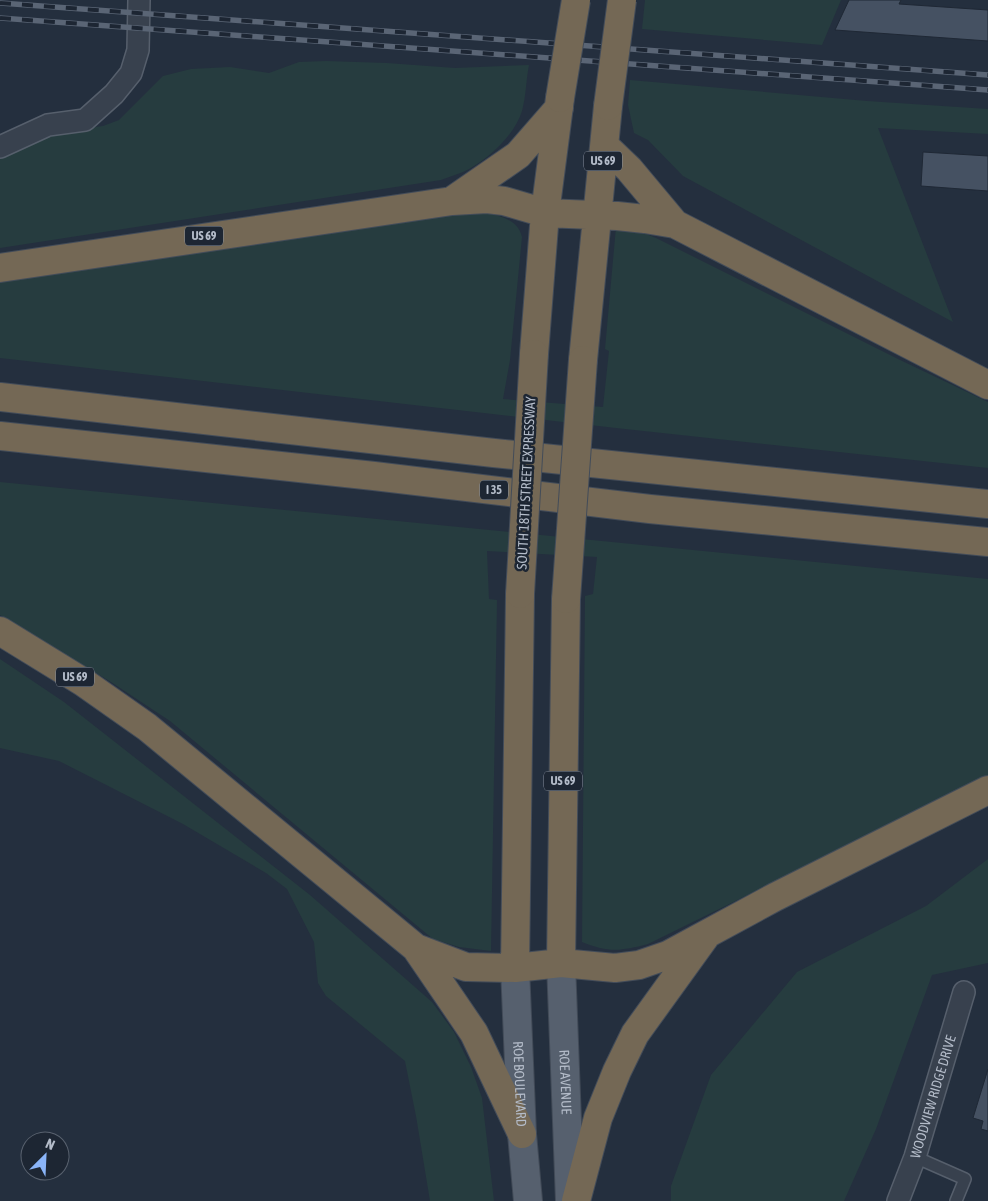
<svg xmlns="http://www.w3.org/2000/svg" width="988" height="1201" font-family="'Asap Condensed',sans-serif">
  <rect width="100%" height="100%" fill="#242f3e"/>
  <!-- green -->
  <path fill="#263c3f" d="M645 0H841L822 45 642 29Z
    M326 61 387 63 455 68 529 65C526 80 526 97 522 111 515 135 486 162 463 172 456 175 448 177 441 180L0 248V157L41 138 72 130 103 126 119 120 163 76 191 69 230 67 269 73 299 62Z
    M630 80 867 101 988 109V134L878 128 953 322 683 176 648 140 634 133 628 105Z
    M485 212C501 217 518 219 522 237L510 360 503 399 603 407 609 351 605 349 616 227 639 231 656 238 898 359 988 402V468L616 428 0 358V280L460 213Z
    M0 482 988 579V777L648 944C621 951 609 953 582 942L585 596 593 594 597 557 487 551 489 599 497 600 491 951 459 947 433 939 170 721 111 682 0 615Z
    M0 659 64 702 310 895 432 1002 454 1032 471 1067 482 1098 494 1201H430L416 1116 405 1061 326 996 318 983 314 942 287 889 266 873 183 824 59 761 0 748Z
    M988 859V963L932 975 876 1129 844 1201H671V1186L711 1075 797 972 926 906Z"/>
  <!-- building -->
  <path fill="#455162" stroke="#1f2835" d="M849 0H901L899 4 988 10V41L835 30Z
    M923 152 988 156V191L921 186Z
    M988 1069V1131L981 1129 983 1121 973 1118Z"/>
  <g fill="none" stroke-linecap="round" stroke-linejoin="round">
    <!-- lane casing -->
    <g stroke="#565f6c" stroke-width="14">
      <path id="lane" d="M915 1157 965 1179 956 1201"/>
    </g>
    <!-- street casing -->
    <g stroke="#565f6c" stroke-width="24">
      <g id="street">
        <path d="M0 147 48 125 85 120 114 94 131 73 138 50 139 0"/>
        <path id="s1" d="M898 1201 915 1157 964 992"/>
      </g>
    </g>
    <!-- primary casing -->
    <g stroke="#414a57" stroke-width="30">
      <g id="primary">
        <path id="s2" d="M561 963 570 1201"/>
        <path id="s3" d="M515 968 522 1134 528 1201"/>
      </g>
    </g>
    <!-- highway casing -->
    <g stroke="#434c59" stroke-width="30">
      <path id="highway" d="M605 146 629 169 675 224
        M453 200 518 155 559 108
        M0 268 452 201 487 199 504 201 545 213 617 216 645 219 675 224 988 385
        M534 354 545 213 560 98
        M583 360 608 106
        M0 397 494 453 988 504
        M0 436 374 476 650 509 988 542
        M0 631 83 682 147 727 416 948 474 1033 522 1134
        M416 948 466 967 515 968 561 963 615 968 639 965 668 955 775 897 988 790
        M561 963 566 599
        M515 968 520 594
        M576 1201 598 1118 617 1071 635 1034 705 937"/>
    </g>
    <!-- lane -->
    <use href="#lane" stroke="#38414e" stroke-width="11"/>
    <!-- street -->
    <use href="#street" stroke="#38414e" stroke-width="21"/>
    <!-- primary -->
    <use href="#primary" stroke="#56606e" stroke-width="28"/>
    <!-- highway -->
    <use href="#highway" stroke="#746855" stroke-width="28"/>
    <!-- rail casing -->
    <g stroke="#5a6575" stroke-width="5.5">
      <path id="rail" d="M0 3 988 75
        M0 18 988 90"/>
    </g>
    <!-- rail -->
    <use href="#rail" stroke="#1d2633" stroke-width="4" stroke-dasharray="11" stroke-linecap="butt"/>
    <!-- highway-bridge casing -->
    <g stroke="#434c59" stroke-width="30" stroke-linecap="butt">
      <path id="highway-bridge" d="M560 98 576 0
        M608 106 622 0
        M520 594 534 354
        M566 599 583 360"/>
    </g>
    <!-- highway-bridge -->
    <use href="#highway-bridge" stroke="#746855" stroke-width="28"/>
  </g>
  <g text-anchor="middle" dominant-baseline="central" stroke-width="5" stroke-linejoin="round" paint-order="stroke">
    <!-- shield labels -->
    <g fill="#1d2633" stroke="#878f9c" stroke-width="1">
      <rect x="584" y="151.5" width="38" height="19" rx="4"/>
      <rect x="185" y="226.5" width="38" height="19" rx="4"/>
      <rect x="480" y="480.5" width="28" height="19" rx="4"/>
      <rect x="56" y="667.5" width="38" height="19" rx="4"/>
      <rect x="544" y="771.5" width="38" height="19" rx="4"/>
    </g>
    <g font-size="12" font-weight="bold" fill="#b4bcc9">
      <text x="603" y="161">US 69</text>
      <text x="204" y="236">US 69</text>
      <text x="494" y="490">I 35</text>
      <text x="75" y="677">US 69</text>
      <text x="563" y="781">US 69</text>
    </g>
    <!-- street labels -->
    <g font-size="14" fill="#b4bcc9" stroke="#1d2633">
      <text transform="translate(526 483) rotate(-87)">SOUTH 18TH STREET EXPRESSWAY</text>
      <text stroke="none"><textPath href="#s2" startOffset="119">ROE AVENUE</textPath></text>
      <text stroke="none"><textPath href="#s3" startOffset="116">ROE BOULEVARD</textPath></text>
      <text stroke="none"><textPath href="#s1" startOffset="110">WOODVIEW RIDGE DRIVE</textPath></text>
    </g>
  </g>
  <!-- north arrow -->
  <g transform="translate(45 1156) rotate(24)"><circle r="24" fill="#1d2633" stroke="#59626f"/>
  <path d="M0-4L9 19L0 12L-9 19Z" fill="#8ab4f8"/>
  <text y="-8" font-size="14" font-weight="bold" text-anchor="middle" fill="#b4bcc9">N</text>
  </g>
</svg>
